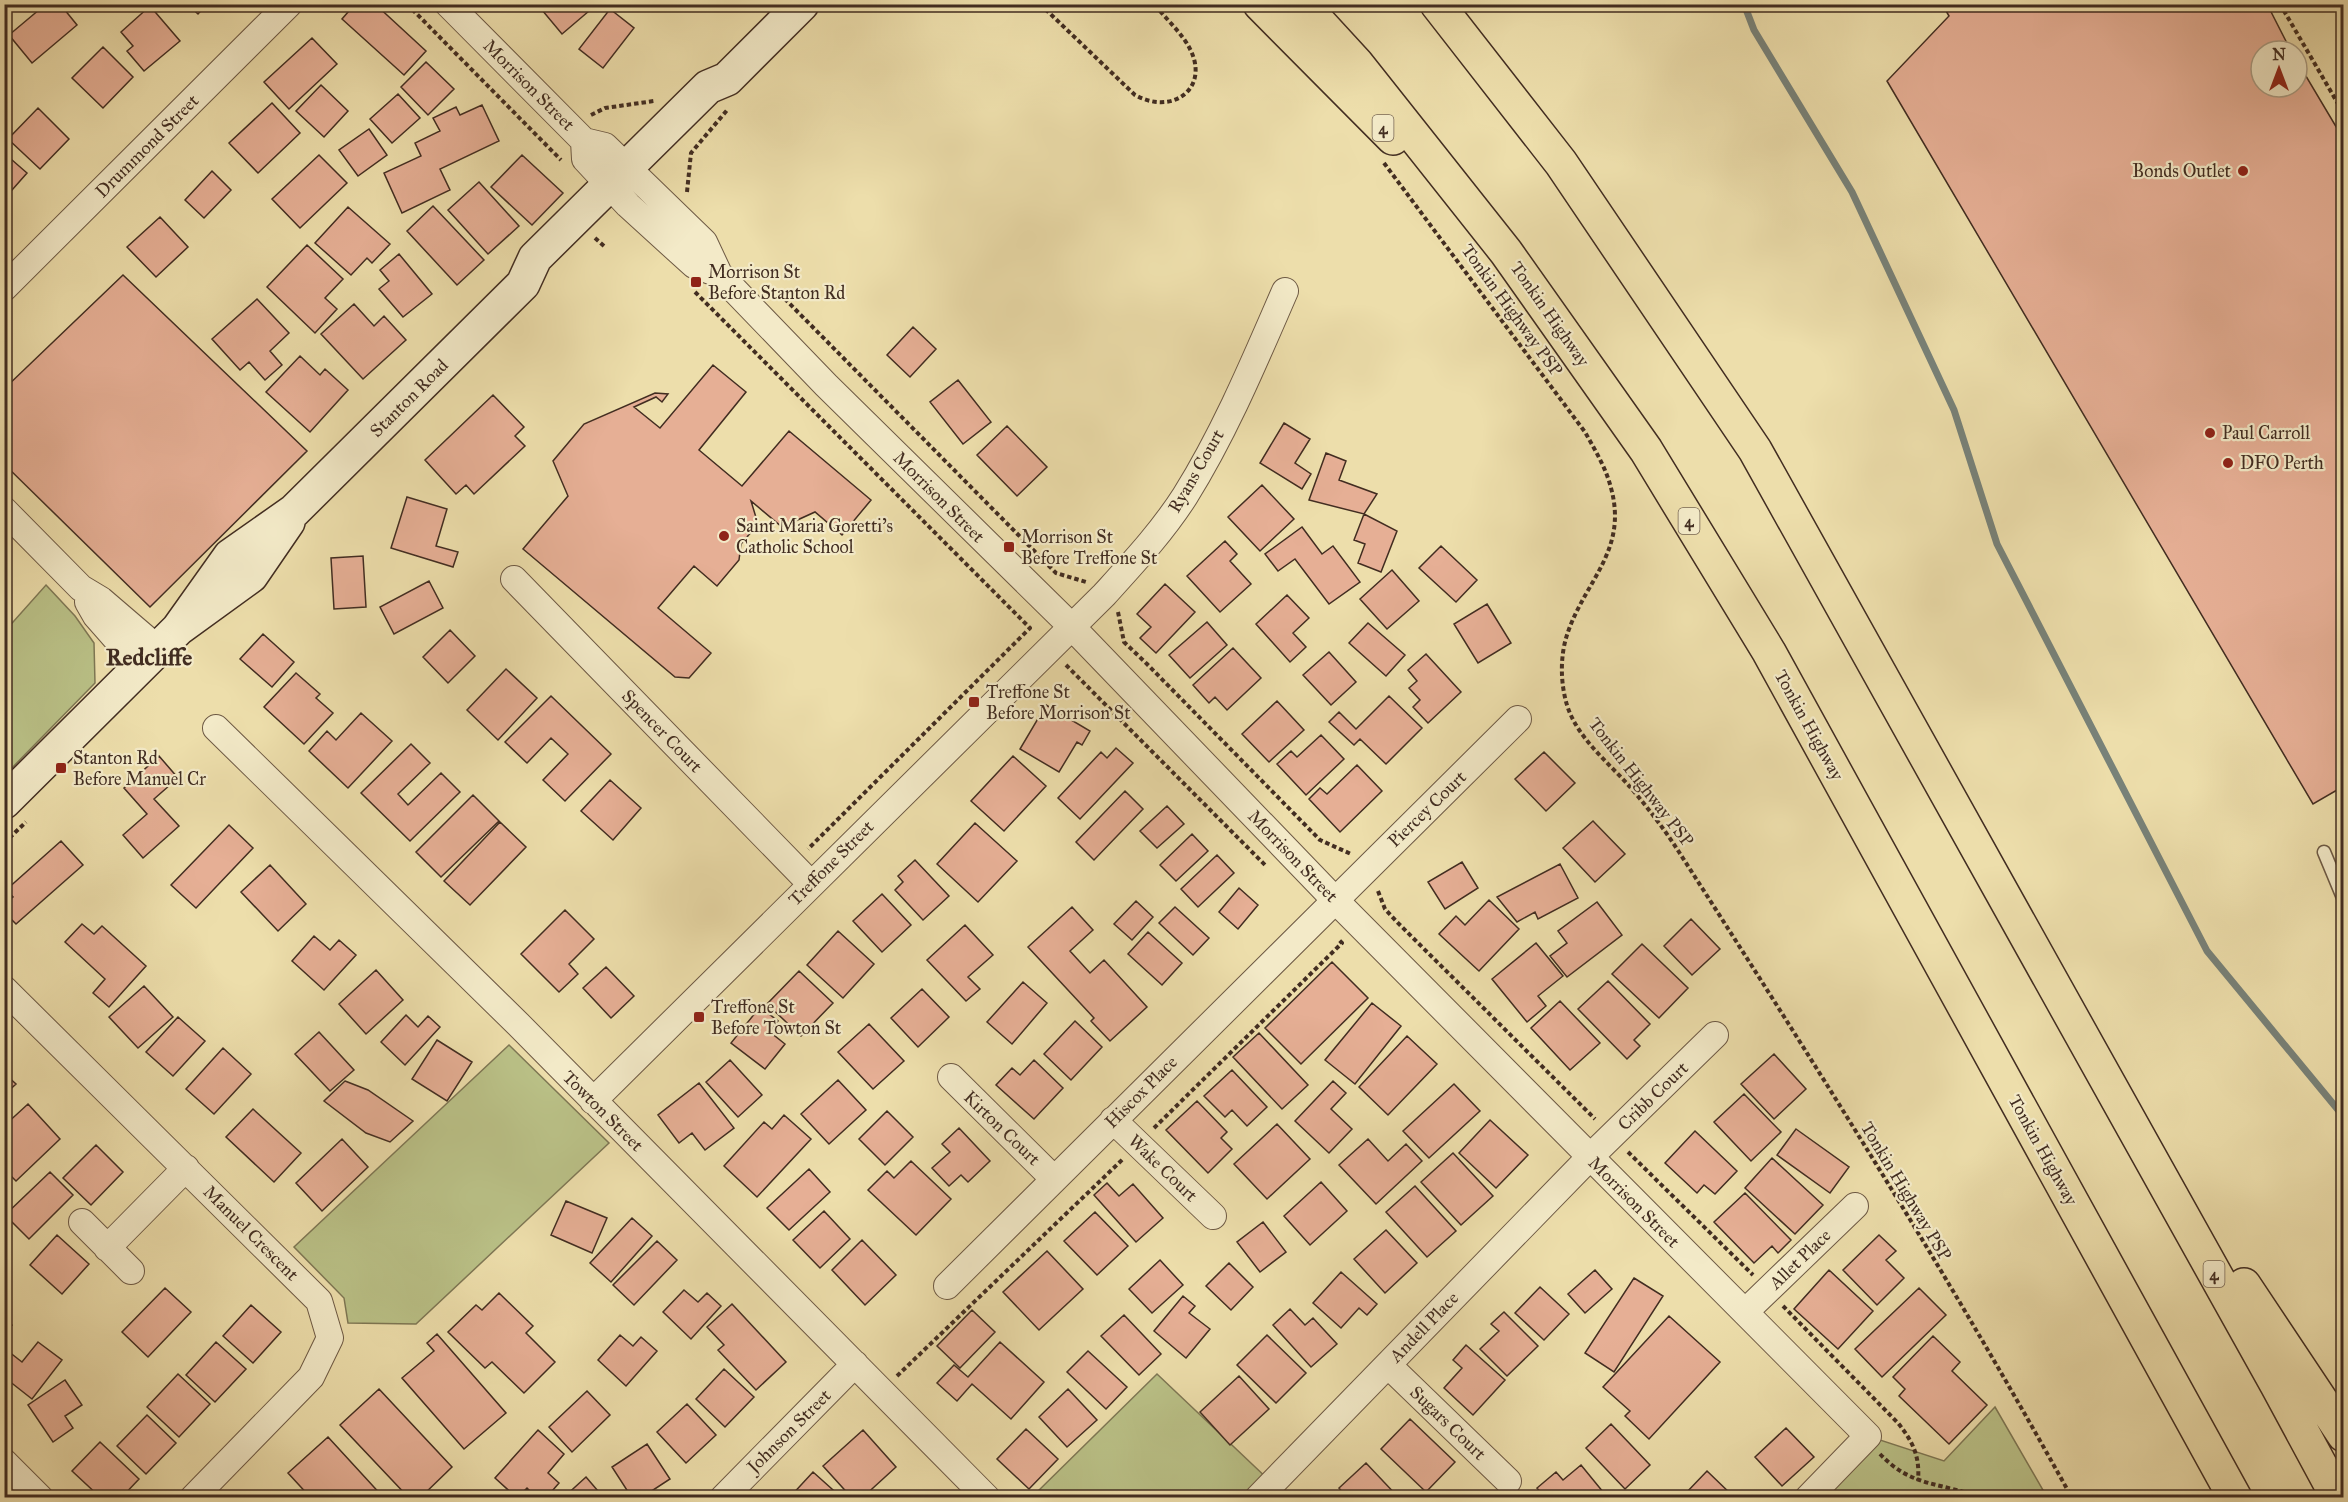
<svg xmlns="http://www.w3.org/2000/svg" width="2348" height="1502" font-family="'IM FELL Great Primer',serif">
  <rect width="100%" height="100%" fill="#eddeab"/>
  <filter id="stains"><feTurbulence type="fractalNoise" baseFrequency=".00333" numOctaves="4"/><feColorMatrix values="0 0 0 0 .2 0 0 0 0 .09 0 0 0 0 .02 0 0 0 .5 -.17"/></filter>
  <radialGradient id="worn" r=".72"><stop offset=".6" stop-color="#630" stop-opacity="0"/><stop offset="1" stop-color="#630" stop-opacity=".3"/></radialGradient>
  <!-- green -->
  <path fill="#bac187" stroke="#7e7754" stroke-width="1.5" d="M46 585 75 616 94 643 95 683 5 775V631Z
    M509 1045 609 1143 416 1324 348 1323 344 1298 294 1247Z
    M1157 1374 1272 1483 1258 1497 1031 1498Z
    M1995 1407 2047 1497 1808 1498 1868 1436 1944 1461Z"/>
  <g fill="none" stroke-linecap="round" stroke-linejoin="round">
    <!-- stream -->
    <path stroke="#788279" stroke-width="7" d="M1744 4 1754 30 1852 192 1954 410 1997 544 2207 951 2344 1117"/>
  </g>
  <!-- building -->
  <path fill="#e6af95" stroke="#422d21" stroke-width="1.5" d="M4 4H15L4 16Z
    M46 4H60L77 25 32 63 9 35Z
    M187 4H207L198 14Z
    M355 4H375L426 51 404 75 342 19Z
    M537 4H583L589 11 562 34Z
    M1942 4H2267L2291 51H2261V87H2297V61L2344 140V786L2313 804 1887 81 1949 16Z
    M150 6 180 41 144 71 127 51 133 46 121 32Z
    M610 9 634 28 603 68 579 49Z
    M312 38 337 64 289 109 264 82Z
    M103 47 133 77 103 108 72 78Z
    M426 62 454 89 428 115 401 87Z
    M321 85 348 111 324 137 296 111Z
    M398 94 420 118 392 143 370 119Z
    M272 103 300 133 258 173 229 143Z
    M482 105 499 141 440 169 450 190 402 213 384 173 421 156 415 143 440 131 433 118 456 107 460 115Z
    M38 108 69 139 40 169 8 139Z
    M369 129 387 155 358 176 339 150Z
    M4 153 27 173 5 198 4 197Z
    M319 155 347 183 300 228 272 199Z
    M522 155 563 193 532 225 491 187Z
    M212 171 231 190 204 218 185 200Z
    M479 182 519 226 488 254 448 210Z
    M433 206 484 260 457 285 407 231Z
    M348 207 390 244 372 263 367 258 351 275 315 243Z
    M160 217 188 247 156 277 127 247Z
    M307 245 343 279 325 298 337 309 315 333 267 287Z
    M399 254 432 294 403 317 379 289 389 281 380 270Z
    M123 275 307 451 150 607 4 464V389Z
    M257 299 289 333 270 351 282 365 265 380 249 362 240 370 212 339Z
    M354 304 374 326 384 316 406 340 363 379 321 334Z
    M913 327 936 349 910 377 887 355Z
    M300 356 320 375 325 369 348 390 310 432 266 392Z
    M713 365 746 392 699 450 742 486 789 431 871 500 842 535 815 512 782 527 751 501 758 524 741 544 739 560 717 586 694 566 658 608 711 653 689 678 675 677 523 549 568 496 553 461 584 424 655 393 668 394 662 402 656 397 634 407 660 428Z
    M958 380 991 422 963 444 930 402Z
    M493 395 524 427 515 436 525 446 474 494 466 485 456 494 425 460Z
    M1284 423 1310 439 1295 463 1311 474 1302 489 1260 463Z
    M1007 426 1047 467 1017 496 977 455Z
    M1326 453 1346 461 1339 480 1377 494 1364 514 1309 500Z
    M1262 485 1294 519 1260 551 1228 517Z
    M407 497 447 509 436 546 458 552 453 567 391 548Z
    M1364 514 1397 531 1381 572 1358 563 1365 544 1354 540Z
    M1302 527 1322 554 1333 546 1360 582 1329 604 1295 559 1278 571 1265 554Z
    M1225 541 1237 554 1230 561 1251 584 1220 612 1187 576Z
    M1441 546 1477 580 1456 602 1419 568Z
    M363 556 366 607 334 609 331 558Z
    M1392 570 1419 601 1387 629 1360 599Z
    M429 581 443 608 394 634 380 607Z
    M1165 584 1195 612 1156 653 1140 638 1151 627 1137 614Z
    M1287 595 1309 618 1293 633 1306 647 1290 662 1256 624Z
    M1487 604 1511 643 1478 663 1454 624Z
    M1207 622 1227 645 1190 678 1169 655Z
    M1368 623 1405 655 1386 676 1349 643Z
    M450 630 475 656 448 683 423 657Z
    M263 634 294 662 272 687 240 659Z
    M1233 648 1261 678 1227 710 1215 697 1209 703 1193 685Z
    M1329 652 1356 682 1331 705 1303 675Z
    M1426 654 1461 692 1428 723 1413 707 1420 700 1409 688 1417 681 1408 670Z
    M506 669 537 698 498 740 467 710Z
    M296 673 320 694 316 698 333 713 304 744 264 707Z
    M551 696 611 754 565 801 543 780 568 754 551 738 527 763 505 742Z
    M1389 696 1422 728 1386 764 1360 739 1354 745 1329 722 1339 712 1356 729Z
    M1277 701 1304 730 1269 762 1242 734Z
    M1046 705 1090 731 1082 745 1077 742 1059 772 1020 749Z
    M361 713 392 741 348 788 309 751 327 731 336 740Z
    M1321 735 1344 759 1306 795 1277 764 1291 751 1297 757Z
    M411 744 430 763 398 794 408 805 441 773 460 792 410 841 361 793Z
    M1116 748 1133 763 1080 819 1058 798 1101 752 1107 758Z
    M1544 752 1575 783 1546 811 1515 779Z
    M159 756 178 778 154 799 179 826 143 858 123 835 147 814 124 788Z
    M1013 756 1046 786 1004 831 971 801Z
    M1357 765 1382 791 1340 832 1309 799 1320 788 1327 794Z
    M610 780 641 808 613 840 581 811Z
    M1125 791 1143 809 1094 860 1076 842Z
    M473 795 499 821 441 877 416 852Z
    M1167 806 1184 824 1157 848 1140 831Z
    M1593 821 1625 854 1595 882 1563 848Z
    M500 822 526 847 470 905 444 881Z
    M975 823 1017 861 978 902 937 864Z
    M229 825 253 848 196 908 171 885Z
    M1192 834 1208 851 1176 881 1160 865Z
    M61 841 83 865 16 924 4 912V904L13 897 6 890Z
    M1217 855 1234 873 1198 907 1181 889Z
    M915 860 949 896 923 920 895 890 903 882 898 876Z
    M1462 862 1478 888 1445 909 1428 882Z
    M1560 864 1578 898 1538 919 1535 912 1517 922 1497 897Z
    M270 865 306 904 278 931 241 892Z
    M1239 888 1258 905 1238 929 1219 912Z
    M882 894 911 925 882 952 853 921Z
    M1489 900 1519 929 1479 971 1439 934 1456 916 1465 925Z
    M1136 901 1153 917 1132 940 1114 924Z
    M1597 902 1622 935 1567 977 1550 956 1567 943 1558 931Z
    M1072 907 1093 930 1070 951 1090 973 1104 960 1147 1007 1110 1041 1091 1021 1094 1018 1028 947Z
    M1175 907 1209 938 1193 955 1159 923Z
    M565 910 594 939 569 964 578 974 559 992 521 954Z
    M1691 919 1720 949 1692 975 1664 946Z
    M82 924 94 934 102 926 146 966 109 1007 93 993 105 979 65 942Z
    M965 925 993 955 968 977 980 989 966 1001 927 960Z
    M838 931 874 964 843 998 807 965Z
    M1148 932 1182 963 1162 985 1128 954Z
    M314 936 330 950 339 940 356 955 324 990 292 961Z
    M1536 943 1563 976 1538 996 1546 1006 1527 1022 1492 979Z
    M1642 944 1688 988 1659 1018 1612 974Z
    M1332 962 1368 998 1301 1064 1265 1028Z
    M606 967 634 996 611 1018 583 988Z
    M376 970 403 1000 366 1034 339 1004Z
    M799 971 833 1003 801 1036 767 1004Z
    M1608 981 1650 1024 1634 1040 1640 1046 1627 1059 1578 1009Z
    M1023 982 1047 1003 1012 1044 987 1022Z
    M144 986 173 1017 138 1048 109 1017Z
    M922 989 949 1017 918 1047 891 1018Z
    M1560 1001 1600 1043 1570 1070 1531 1028Z
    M1372 1003 1401 1026 1355 1084 1325 1060Z
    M760 1007 778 1021 770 1032 785 1044 765 1069 731 1043Z
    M406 1015 418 1027 428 1016 440 1027 405 1065 381 1042Z
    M178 1017 205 1041 173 1076 146 1052Z
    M1075 1021 1102 1047 1071 1080 1044 1054Z
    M869 1024 904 1061 873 1089 838 1052Z
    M319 1032 354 1070 330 1091 295 1054Z
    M1259 1033 1308 1085 1282 1109 1233 1057Z
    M1407 1036 1437 1064 1388 1115 1359 1087Z
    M437 1040 472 1062 447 1101 412 1079Z
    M223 1048 251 1074 214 1114 186 1089Z
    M1774 1054 1806 1089 1774 1119 1741 1084Z
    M730 1060 762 1095 738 1117 706 1082Z
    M1034 1060 1063 1088 1034 1119 996 1085 1012 1068 1020 1075Z
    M1232 1070 1267 1107 1247 1126 1232 1110 1225 1117 1204 1096Z
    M4 1073 16 1084 4 1095Z
    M838 1080 866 1110 829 1144 801 1114Z
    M345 1081 368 1090 413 1121 390 1142 366 1133 324 1101Z
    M1333 1081 1346 1093 1331 1109 1352 1129 1329 1153 1295 1121Z
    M699 1083 734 1128 705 1150 692 1133 679 1143 658 1115Z
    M1454 1084 1480 1111 1429 1158 1403 1131Z
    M1744 1094 1781 1132 1751 1161 1714 1122Z
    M1197 1101 1227 1132 1221 1138 1232 1149 1208 1173 1166 1130Z
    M28 1104 60 1139 16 1181 4 1169V1126Z
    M253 1109 301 1153 274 1182 226 1137Z
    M887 1111 913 1137 885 1165 859 1139Z
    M784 1115 811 1139 757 1197 724 1166 764 1122 772 1129Z
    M1490 1120 1528 1155 1496 1188 1459 1153Z
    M1277 1124 1310 1159 1267 1199 1234 1164Z
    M959 1128 990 1161 968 1182 961 1175 949 1186 932 1168 950 1152 942 1144Z
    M1796 1129 1849 1167 1830 1193 1777 1155Z
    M1695 1131 1737 1171 1715 1194 1704 1185 1697 1193 1665 1163Z
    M342 1139 368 1167 322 1211 296 1183Z
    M1368 1139 1388 1161 1406 1144 1422 1161 1376 1204 1339 1165Z
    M96 1145 123 1172 91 1205 63 1178Z
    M1453 1153 1493 1196 1461 1225 1421 1182Z
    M1772 1158 1823 1205 1795 1234 1745 1188Z
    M911 1161 951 1199 916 1235 868 1190 887 1171 894 1178Z
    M809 1169 830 1192 789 1230 767 1208Z
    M50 1172 73 1195 29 1239 5 1215Z
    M1321 1182 1347 1211 1310 1245 1284 1216Z
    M1107 1183 1119 1196 1133 1184 1163 1218 1136 1242 1094 1195Z
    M1415 1186 1456 1231 1427 1257 1386 1212Z
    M1745 1193 1791 1240 1778 1253 1772 1246 1754 1263 1714 1222Z
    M566 1201 607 1218 592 1253 551 1235Z
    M824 1211 850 1239 820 1268 793 1240Z
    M1095 1212 1128 1246 1097 1275 1064 1241Z
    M632 1218 652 1236 611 1282 590 1263Z
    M1263 1222 1286 1252 1260 1272 1237 1242Z
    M1386 1230 1417 1263 1385 1293 1354 1259Z
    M57 1235 89 1264 62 1294 30 1265Z
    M1879 1235 1896 1251 1886 1260 1904 1278 1877 1305 1843 1270Z
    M862 1240 896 1275 865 1305 832 1270Z
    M657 1241 677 1260 634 1305 613 1285Z
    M1047 1251 1083 1289 1039 1330 1003 1292Z
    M1160 1260 1183 1285 1152 1313 1129 1289Z
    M1229 1263 1253 1287 1231 1310 1206 1286Z
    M1595 1270 1612 1289 1585 1313 1568 1294Z
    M1829 1270 1873 1311 1838 1349 1794 1309Z
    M1341 1272 1377 1304 1367 1315 1359 1308 1341 1328 1313 1303Z
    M1634 1278 1663 1296 1614 1372 1585 1353Z
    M1540 1287 1569 1314 1544 1340 1515 1313Z
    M165 1288 191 1312 148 1357 122 1332Z
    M1919 1288 1946 1315 1882 1377 1855 1349Z
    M684 1290 698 1302 707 1293 721 1306 691 1339 663 1312Z
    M499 1293 533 1326 526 1333 555 1362 524 1393 492 1362 485 1368 448 1332 476 1305 482 1310Z
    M1183 1296 1195 1306 1189 1313 1210 1329 1186 1358 1154 1331Z
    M732 1304 786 1362 756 1390 718 1350 724 1345 707 1327Z
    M251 1305 281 1332 253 1363 223 1336Z
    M1290 1309 1305 1325 1313 1318 1337 1344 1311 1367 1273 1325Z
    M972 1310 995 1332 960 1368 937 1346Z
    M1504 1312 1538 1346 1507 1376 1480 1349 1499 1331 1491 1324Z
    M1124 1315 1161 1354 1139 1375 1101 1336Z
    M1669 1316 1720 1362 1649 1439 1625 1416 1630 1411 1603 1387Z
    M4 1319 12 1325 4 1334Z
    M437 1334 506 1413 464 1449 402 1378 434 1351 427 1343Z
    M620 1335 633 1346 641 1337 657 1351 626 1386 598 1360Z
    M1267 1335 1306 1373 1276 1403 1237 1365Z
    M1933 1336 1960 1362 1952 1371 1987 1405 1949 1444 1899 1396 1905 1389 1893 1377Z
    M38 1342 62 1360 32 1399 4 1377V1348L22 1362Z
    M216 1342 246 1369 215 1402 186 1375Z
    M1000 1342 1044 1382 1011 1419 972 1384 957 1401 937 1383 954 1365 968 1377Z
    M1466 1345 1505 1380 1473 1415 1444 1388 1462 1368 1453 1360Z
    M1088 1351 1127 1387 1106 1409 1067 1372Z
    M724 1369 754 1397 725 1427 696 1399Z
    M178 1374 210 1404 179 1437 147 1407Z
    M1239 1376 1269 1409 1230 1445 1200 1412Z
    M65 1380 82 1405 65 1416 73 1428 53 1442 28 1405Z
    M379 1389 452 1467 420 1498H409L340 1425Z
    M1068 1389 1097 1420 1067 1447 1039 1417Z
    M587 1391 610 1415 572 1452 549 1427Z
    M687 1404 716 1435 686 1463 657 1432Z
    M147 1415 176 1443 146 1474 117 1446Z
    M1410 1419 1455 1462 1426 1492 1381 1449Z
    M1611 1424 1650 1465 1625 1489 1586 1448Z
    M1786 1428 1814 1457 1782 1486 1755 1457Z
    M1026 1429 1058 1459 1029 1489 997 1459Z
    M538 1430 564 1454 548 1473 559 1483 546 1498H537L527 1488 517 1498 495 1478Z
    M863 1430 896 1467 862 1498H852L823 1466Z
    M328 1437 384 1498H311L288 1473Z
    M100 1442 139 1479 121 1498H101L72 1471Z
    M647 1444 670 1479 641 1498H632L612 1467Z
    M1366 1463 1399 1498H1347L1339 1488Z
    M1581 1465 1608 1498H1545L1537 1488 1556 1472 1563 1480Z
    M1707 1471 1735 1498H1689L1685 1494Z
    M813 1472 842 1498H789Z
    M586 1477 604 1498H563Z"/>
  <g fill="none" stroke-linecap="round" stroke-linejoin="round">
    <!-- lane casing -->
    <g stroke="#6d5944" stroke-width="15">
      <path id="lane" d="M2324 852 2344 900"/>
    </g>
    <!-- street casing -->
    <g stroke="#6d5944" stroke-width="28">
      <path id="street" d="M448 4 584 141 605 146 704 242 719 274 826 385 1071 626 1335 900 1868 1436 1808 1498
        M584 141 585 159 628 205 694 265 719 274
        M4 288 289 4
        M4 510 81 588 101 600 157 648
        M514 579 810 883
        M88 602 96 616 140 666
        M216 728 518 1024 987 1498
        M4 989 319 1301 330 1338 311 1377 193 1498
        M951 1077 1054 1179
        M593 1101 1104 595C1133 563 1162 532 1185 496 1225 432 1255 360 1285 291
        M1113 1120 1213 1216
        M82 1222 131 1271
        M107 1248 186 1168
        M947 1286 1518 719
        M1745 1312 1855 1206
        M1388 1365 1508 1481
        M4 1462 40 1498
        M723 1498 855 1364
        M1258 1498 1590 1157 1715 1035"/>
    </g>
    <!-- secondary casing -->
    <g stroke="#422d21" stroke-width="36">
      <path id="secondary" d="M178 629 230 556 294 511 523 284 535 258 708 87 727 79 802 4
        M4 802 178 629 251 576 288 522"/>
    </g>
    <!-- highway casing -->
    <g stroke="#422d21" stroke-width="36">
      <path id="highway" d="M1260 4 1393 138
        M1302 4 1357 64 1506 252 1646 450 1769 652 2235 1498
        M1437 4 1561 163 1755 450 2277 1385 2338 1498
        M2244 1285 2344 1435"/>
    </g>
    <!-- path -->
    <path stroke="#422d21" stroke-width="4" stroke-dasharray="4.5 3" stroke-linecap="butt" d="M407 4 561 160
      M1040 4 1135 95C1173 116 1210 88 1190 49 1182 33 1165 18 1154 4
      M2280 4 2344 114
      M591 115 605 108 654 101
      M1384 163 1585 432C1595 450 1606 468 1611 488 1628 550 1586 580 1568 632 1560 654 1560 682 1567 705 1577 738 1609 763 1631 788 1648 808 1665 830 1679 852 1815 1064 1950 1277 2072 1498
      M687 192 691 153 728 109
      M595 238 604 246
      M766 286 784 298 1056 573 1086 582
      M695 292 1030 628 808 849
      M1118 612 1124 642 1147 664 1320 840 1351 854
      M1066 665 1265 865
      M4 843 26 822
      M1378 891 1385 909 1396 921 1595 1119
      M1154 1128 1342 943 1339 940
      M1628 1152 1753 1275
      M1783 1306 1898 1423C1913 1442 1920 1456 1918 1481
      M897 1376 1123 1159
      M1880 1454C1912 1488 1942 1482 1981 1498"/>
    <!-- lane -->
    <use href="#lane" stroke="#f3eac8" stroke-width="12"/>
    <!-- street -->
    <use href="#street" stroke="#f3eac8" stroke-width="26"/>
    <!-- secondary -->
    <use href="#secondary" stroke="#f3eac8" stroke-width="33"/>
    <!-- highway -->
    <use href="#highway" stroke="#eddeab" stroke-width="33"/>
  </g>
  <!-- markers -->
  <g fill="#8f2418" stroke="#f3eac8" stroke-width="2">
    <circle cx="2243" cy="171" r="6"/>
    <rect x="690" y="276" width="12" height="12" rx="3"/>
    <circle cx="2210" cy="433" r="6"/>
    <circle cx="2228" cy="463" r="6"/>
    <circle cx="724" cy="536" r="6"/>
    <rect x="1003" y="541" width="12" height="12" rx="3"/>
    <rect x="968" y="696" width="12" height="12" rx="3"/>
    <rect x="55" y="762" width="12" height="12" rx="3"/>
    <rect x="693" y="1011" width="12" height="12" rx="3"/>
  </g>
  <g text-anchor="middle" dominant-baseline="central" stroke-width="4.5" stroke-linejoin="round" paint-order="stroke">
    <!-- shield labels -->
    <g fill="#f3eac8" stroke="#776653" stroke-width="1.5">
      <rect x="1372.5" y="115" width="21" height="26" rx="4.5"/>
      <rect x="1678.5" y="508" width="21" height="26" rx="4.5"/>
      <rect x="2203.5" y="1261" width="21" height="26" rx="4.5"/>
    </g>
    <g font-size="16" font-weight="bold" fill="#422d21">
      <text x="1383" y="128">4</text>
      <text x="1689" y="521">4</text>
      <text x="2214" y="1274">4</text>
    </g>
    <!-- street labels -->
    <g font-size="18" fill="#422d21" stroke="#f3eac8">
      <text transform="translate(529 85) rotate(45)">Morrison Street</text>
      <text transform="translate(147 146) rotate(-45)">Drummond Street</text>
      <text transform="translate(1512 310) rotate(54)">Tonkin Highway PSP</text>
      <text transform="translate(1550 314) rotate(55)">Tonkin Highway</text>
      <text transform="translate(409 398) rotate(-45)">Stanton Road</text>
      <text transform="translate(1196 471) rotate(-60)">Ryans Court</text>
      <text transform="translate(939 497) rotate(45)">Morrison Street</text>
      <text transform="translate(1809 725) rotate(61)">Tonkin Highway</text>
      <text transform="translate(662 731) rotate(46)">Spencer Court</text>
      <text transform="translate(1641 782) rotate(52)">Tonkin Highway PSP</text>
      <text transform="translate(1427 809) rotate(-44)">Piercey Court</text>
      <text transform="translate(1293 856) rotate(46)">Morrison Street</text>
      <text transform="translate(831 863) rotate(-45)">Treffone Street</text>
      <text transform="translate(1141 1092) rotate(-45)">Hiscox Place</text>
      <text transform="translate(1653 1096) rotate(-44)">Cribb Court</text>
      <text transform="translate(603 1111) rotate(45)">Towton Street</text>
      <text transform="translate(1002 1128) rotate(44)">Kirton Court</text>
      <text transform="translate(2043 1150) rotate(61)">Tonkin Highway</text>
      <text transform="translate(1163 1168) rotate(44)">Wake Court</text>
      <text transform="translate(1906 1191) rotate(59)">Tonkin Highway PSP</text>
      <text transform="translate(1634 1202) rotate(45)">Morrison Street</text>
      <text transform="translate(251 1233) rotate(45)">Manuel Crescent</text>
      <text transform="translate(1800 1259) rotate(-44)">Allet Place</text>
      <text transform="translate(1424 1327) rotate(-46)">Andell Place</text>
      <text transform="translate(1448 1423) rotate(44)">Sugars Court</text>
      <text transform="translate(789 1431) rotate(-45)">Johnson Street</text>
    </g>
    <!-- poi labels -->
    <g font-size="18" fill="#422d21" stroke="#f3eac8" text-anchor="start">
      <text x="2231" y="171" text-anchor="end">Bonds Outlet</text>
      <text x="708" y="272">Morrison St<tspan x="708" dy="21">Before Stanton Rd</tspan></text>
      <text x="2222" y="433">Paul Carroll</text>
      <text x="2240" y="463">DFO Perth</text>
      <text x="736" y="526">Saint Maria Goretti’s<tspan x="736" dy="21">Catholic School</tspan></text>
      <text x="1021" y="537">Morrison St<tspan x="1021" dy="21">Before Treffone St</tspan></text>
      <text x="986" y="692">Treffone St<tspan x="986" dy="21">Before Morrison St</tspan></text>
      <text x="73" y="758">Stanton Rd<tspan x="73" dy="21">Before Manuel Cr</tspan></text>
      <text x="711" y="1007">Treffone St<tspan x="711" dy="21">Before Towton St</tspan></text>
    </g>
    <!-- district labels -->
    <g font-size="24" font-weight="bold" fill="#422d21" stroke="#f3eac8">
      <text x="149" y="657">Redcliffe</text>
    </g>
  </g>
  <!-- margin -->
  <rect width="2348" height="1502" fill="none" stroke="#eddeab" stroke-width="24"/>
  <rect x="6" y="6" width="2336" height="1490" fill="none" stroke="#422d21" stroke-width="3"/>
  <rect x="12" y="12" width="2324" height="1478" fill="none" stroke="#422d21" stroke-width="1.5"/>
  <!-- north arrow -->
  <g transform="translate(2279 69)"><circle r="28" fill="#f3eac8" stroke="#ac9e85" stroke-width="1.5"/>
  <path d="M0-4.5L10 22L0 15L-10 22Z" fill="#8f2418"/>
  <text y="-9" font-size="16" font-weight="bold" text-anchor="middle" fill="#422d21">N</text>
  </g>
  <rect width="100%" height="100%" filter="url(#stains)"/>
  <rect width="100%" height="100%" fill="url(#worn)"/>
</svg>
